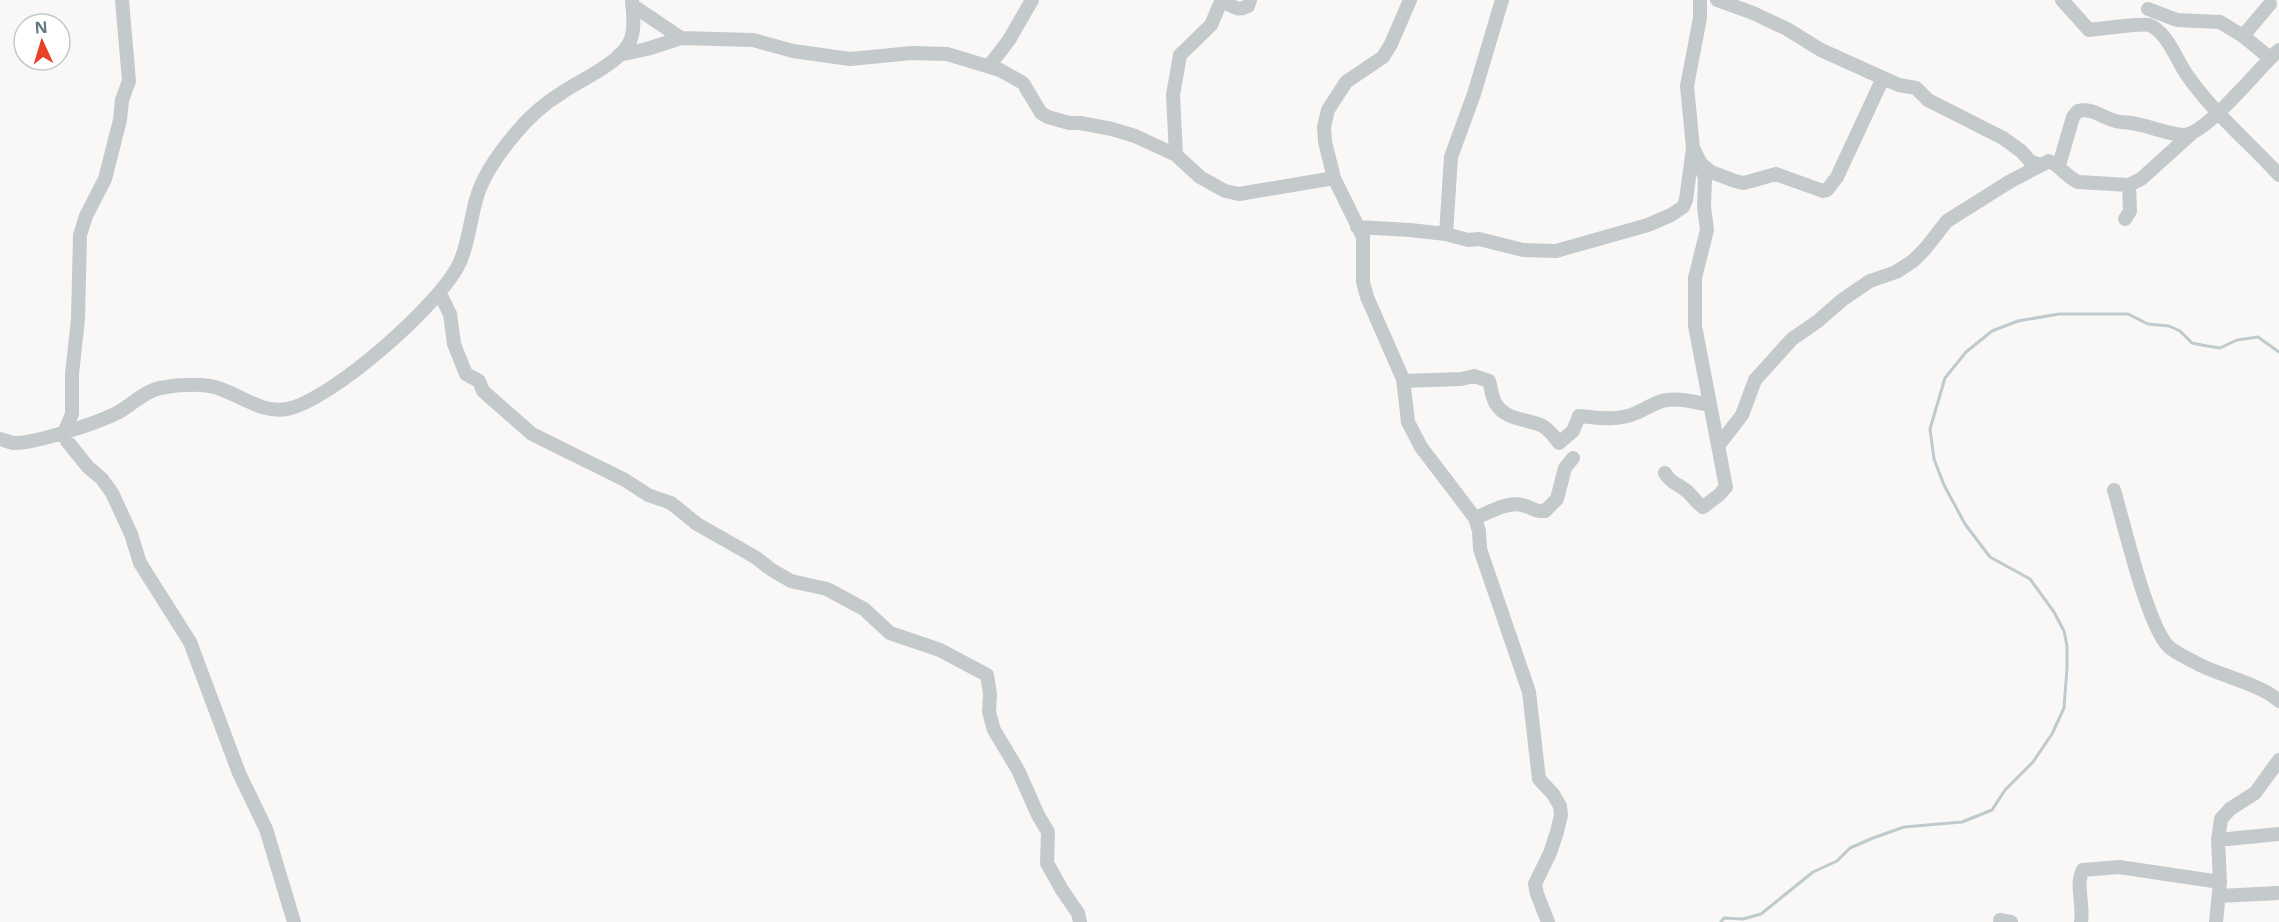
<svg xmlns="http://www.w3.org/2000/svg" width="2279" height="922" font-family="'Open Sans',sans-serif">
  <rect width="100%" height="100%" fill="#f9f8f6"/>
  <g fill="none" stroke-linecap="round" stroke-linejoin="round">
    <!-- stream -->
    <path stroke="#becace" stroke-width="3" d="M1721 922 1724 918 1743 919 1761 914 1813 872 1837 861 1850 848 1873 838 1904 827 1962 822 1992 810 2005 790 2033 762 2052 734 2064 708 2067 668V646L2064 631 2054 612 2030 579 1990 557 1965 524 1944 485 1934 459 1930 429 1945 378 1966 352 1992 331 2018 321 2059 314H2128L2148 324 2169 326 2180 331 2192 343 2207 346 2220 348 2237 340 2258 337 2279 352"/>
    <!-- minor -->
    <path stroke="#c4c9cc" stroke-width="14" d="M122 0 129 81 122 100 120 120 105 179 86 216 80 235 78 319 72 374V414L64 433 67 441 88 467 102 479 112 493 131 534 140 563 190 642 239 773 266 829 294 922
      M1410 0 1391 44 1383 57 1346 82 1335 99 1328 110 1324 127 1325 142 1334 178 1363 237V282L1367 297 1403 379 1408 422 1421 447 1475 518 1479 531 1480 549 1529 692 1539 779 1553 794 1560 806 1561 815 1557 832 1550 853 1535 884 1537 894 1548 922
      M1717 0 1753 13 1787 29 1821 50 1883 78 1899 85 1916 88 1928 100 2003 138 2021 151 2030 161 2040 165
      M2062 0 2089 30C2099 29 2142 23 2149 25 2166 31 2176 58 2185 72 2211 111 2248 141 2279 175
      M632 5 681 38
      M2148 9 2177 20 2220 22 2243 36 2270 58
      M2243 36 2270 4
      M619 55 647 49 681 38 753 40 793 51 850 59 912 53 947 54 1000 70 1023 83 1041 113 1048 117 1069 123H1080L1112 129 1135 136 1176 155 1200 177 1225 191 1239 194 1334 178
      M989 66 1009 40 1032 0
      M1176 155 1173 95 1180 55 1211 25 1220 4 1226 3C1235 8 1239 11 1248 6L1250 0
      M1701 164 1711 172 1735 181 1744 183 1776 174 1823 191 1827 190 1837 177 1883 78
      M2059 165 2073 117 2078 111C2095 107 2105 121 2121 122 2143 122 2166 135 2184 135 2207 134 2259 67 2279 50
      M2125 219 2130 211 2129 185
      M1357 227 1410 230 1446 234 1468 240 1479 239 1523 250 1556 251 1648 225 1671 215 1683 207 1686 200 1693 148
      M1446 234 1451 157 1474 94 1502 0
      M440 294 450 314 454 344 466 374 479 381 483 391 532 434 625 480 648 495 671 503 697 524 755 557 772 570 791 581 827 589 864 609 890 633 940 650 987 675 990 694 989 712 994 730 1018 770 1038 815 1048 832 1047 863 1062 890 1078 913 1080 922
      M1403 381 1461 379 1474 376 1489 381C1491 388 1492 398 1496 404 1505 419 1524 419 1538 424 1547 427 1553 435 1559 443L1573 431 1579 416C1597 418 1619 421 1636 413 1646 409 1655 402 1666 400 1681 398 1695 402 1709 405
      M0 439C4 440 9 442 13 443 34 444 97 423 117 413 132 405 144 391 160 388 175 385 195 384 210 386 237 391 258 414 287 409 332 400 442 303 460 262 469 241 470 221 476 200 482 176 499 153 515 134 528 118 545 103 563 92 581 80 617 64 628 45 636 32 633 14 632 0
      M1718 446 1742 415 1755 380 1792 339 1818 321 1842 300 1870 281 1896 272 1913 261 1925 249 1947 221 2009 182 2049 161C2060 166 2067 177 2078 182L2129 185 2141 179 2191 134
      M1665 473C1672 484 1675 482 1684 489 1692 494 1695 502 1703 507L1719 495 1726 487 1695 326V278L1707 230 1704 207 1705 179 1701 164 1693 148 1687 86 1700 18V0
      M2114 490C2124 524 2147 624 2168 646 2176 654 2190 659 2200 665 2222 676 2262 685 2279 701
      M1475 518C1488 513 1508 501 1522 505 1533 507 1533 512 1545 511L1557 499 1565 468 1573 458
      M2218 840 2279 834
      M2219 896 2279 893
      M2000 920 2011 922
      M2081 922C2084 906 2075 884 2083 870L2119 867 2220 882
      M2216 922 2220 882 2218 840 2221 819 2230 809 2255 793 2279 760"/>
  </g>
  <!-- north arrow -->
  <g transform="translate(42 42) rotate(356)"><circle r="28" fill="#ffffff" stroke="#c1c9cd" stroke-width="1.5"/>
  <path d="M0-4.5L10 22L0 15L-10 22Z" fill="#e94126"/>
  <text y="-9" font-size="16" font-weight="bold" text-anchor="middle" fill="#637782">N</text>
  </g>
</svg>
